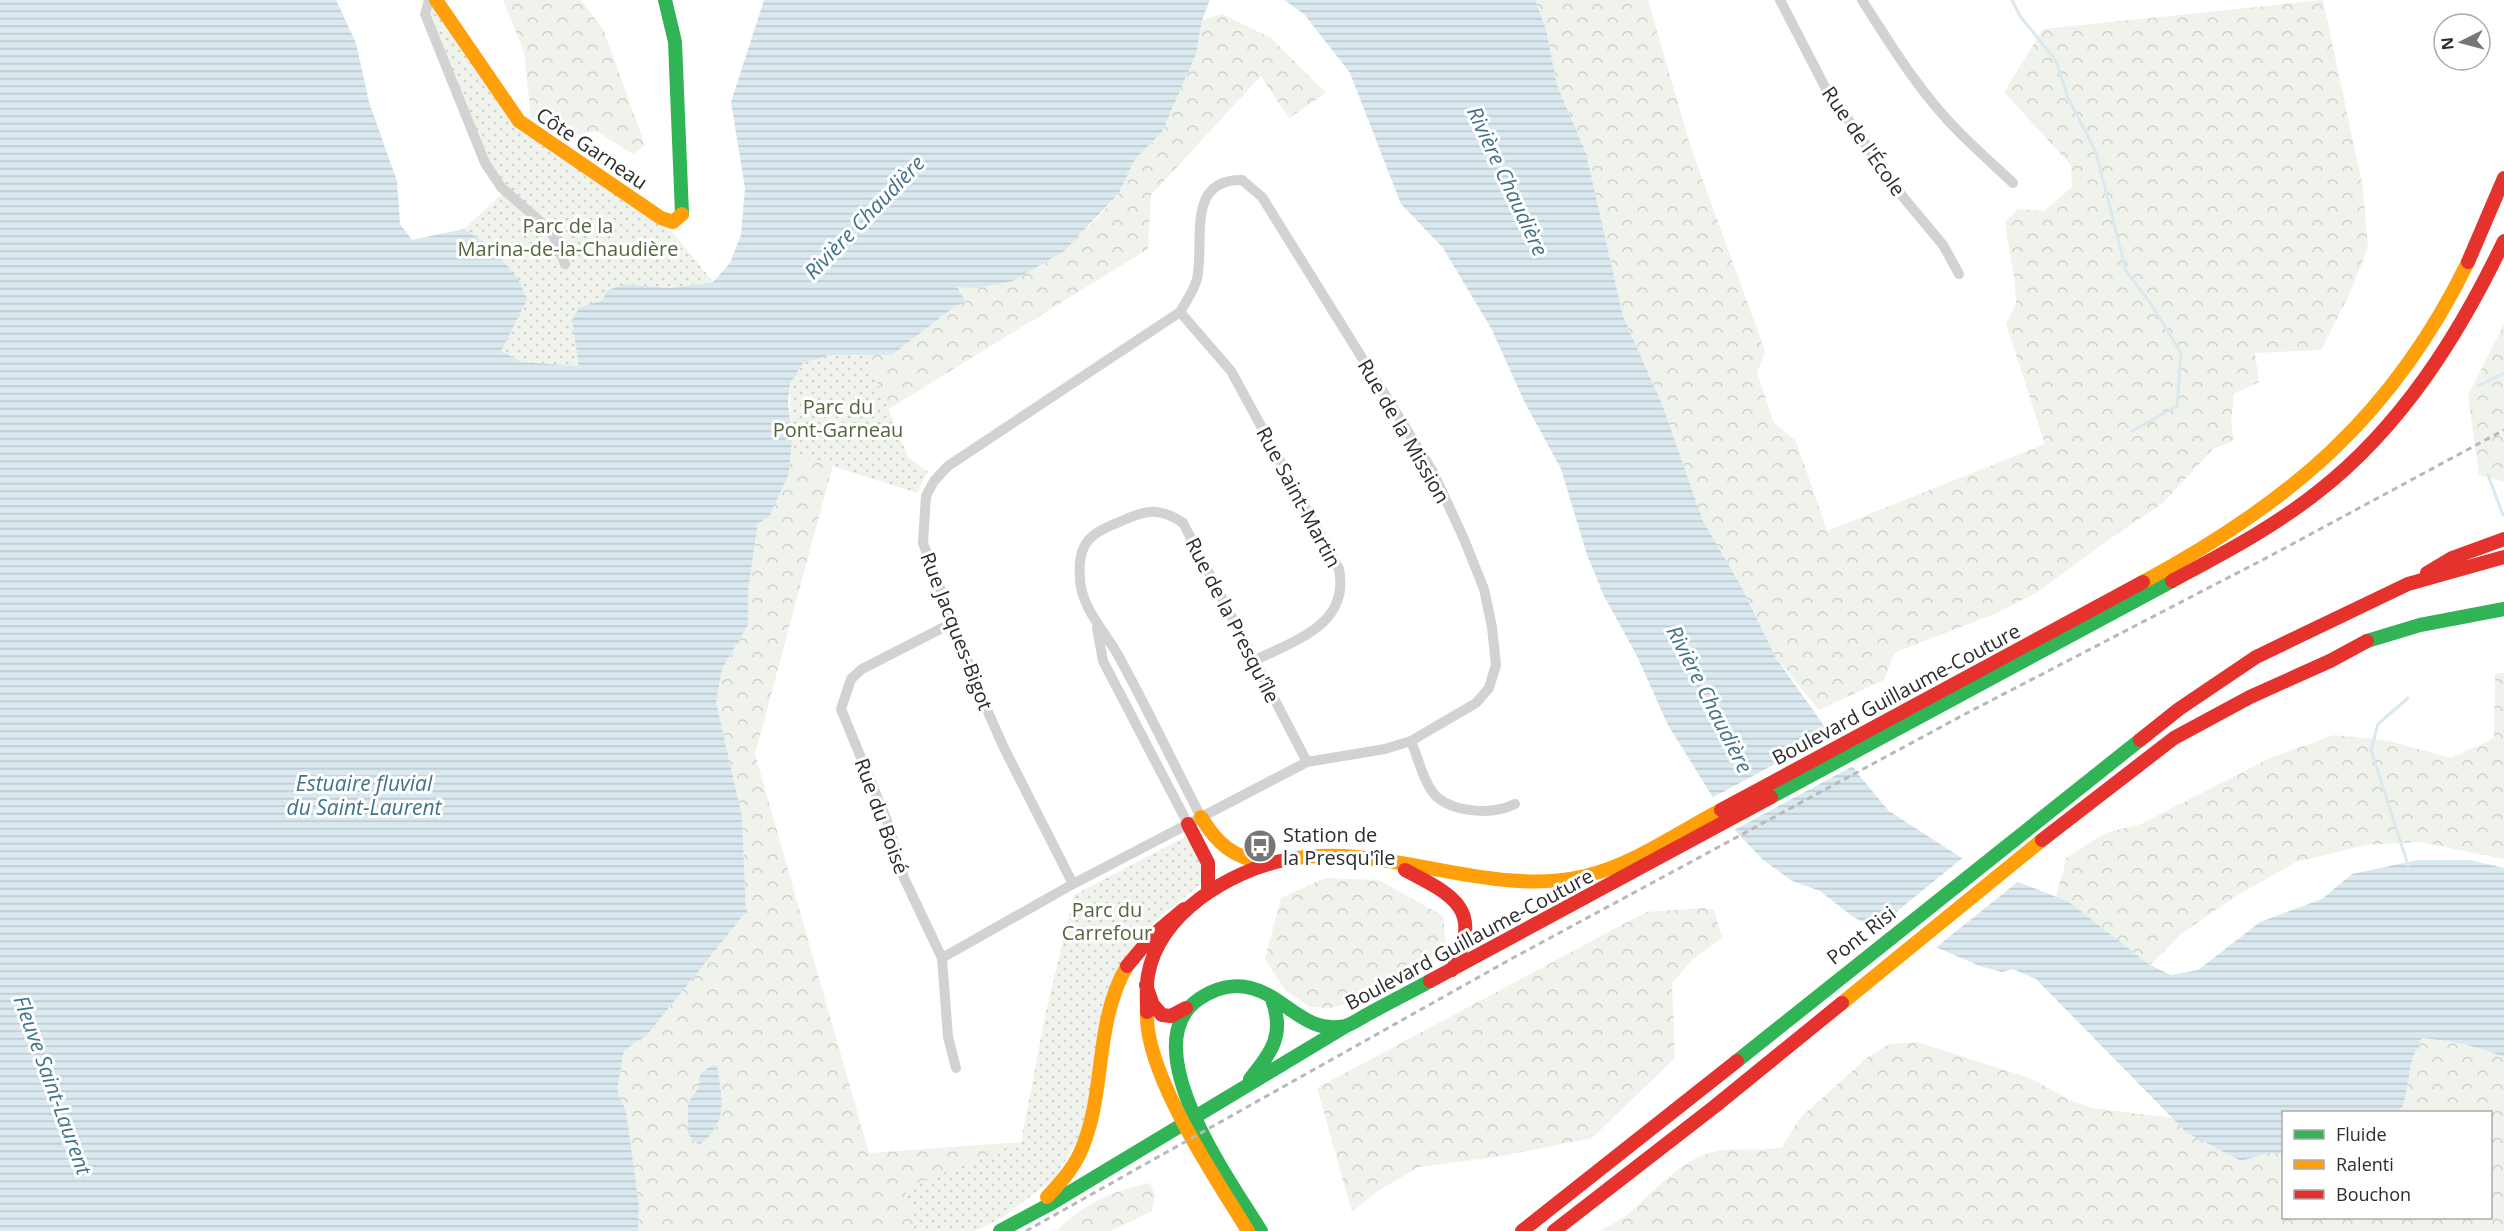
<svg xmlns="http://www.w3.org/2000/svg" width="2504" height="1231" font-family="'Open Sans',sans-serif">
  <defs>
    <pattern id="forest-crowns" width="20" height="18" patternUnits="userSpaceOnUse" patternTransform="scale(1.5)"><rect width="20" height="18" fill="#f0f3ec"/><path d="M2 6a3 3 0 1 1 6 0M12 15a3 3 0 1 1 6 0" fill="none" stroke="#ced1cb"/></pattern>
    <pattern id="park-dots" width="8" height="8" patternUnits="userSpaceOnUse" patternTransform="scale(1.5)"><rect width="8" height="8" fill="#f0f3ec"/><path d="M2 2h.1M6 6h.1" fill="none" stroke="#ced1cb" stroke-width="1.8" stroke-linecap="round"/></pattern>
    <pattern id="water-rules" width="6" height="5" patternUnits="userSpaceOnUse" patternTransform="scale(1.5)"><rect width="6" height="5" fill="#dae9ef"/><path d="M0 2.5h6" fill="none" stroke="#bbc8cd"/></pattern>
  </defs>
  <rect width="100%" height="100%" fill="#fff"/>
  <!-- forest -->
  <path fill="url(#forest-crowns)" d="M503 0H581L604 31 645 145 633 154 596 131 561 139 531 117 524 52Z
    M1535 0H1648L1691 148 1765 351 1757 373 1774 423 1796 441 1827 531 2045 444 2006 324 2016 304 2015 284 2005 222 2018 209 2044 211 2072 187 2071 165 2004 92 2043 29 2323 0 2363 188 2368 248 2350 293 2321 350 2255 353 2259 382 2234 394 2231 422 2234 440 2213 449 2162 504 2115 535 2036 593 1997 613 1894 653 1884 680 1819 710 1776 658 1741 586 1703 521 1662 404 1623 316 1586 153 1557 85 1546 29Z
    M1222 14 1271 38 1326 93 1289 118 1261 76 1151 195 1148 249 887 410 845 420 755 754 869 1153 1022 1142 945 1231H638L639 1205 626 1111 617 1090 624 1050 646 1035 746 912 742 816 716 702 722 669 748 625V591L758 523 829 355H892L954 307 966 302 956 287 976 288 1090 226 1119 193 1135 159 1162 132 1196 54 1202 20Z
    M2504 324V481H2501L2479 475 2468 396Z
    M2504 673V859L2419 842 2366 845 2296 862 2233 898 2181 934 2150 965 2069 902 2056 899C2058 884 2064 873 2066 858L2105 833 2141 824 2270 758 2334 735 2389 741 2451 758 2494 738 2495 674Z
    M1325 878 1379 880 1443 916 1446 943 1393 993 1330 1008 1310 1007 1285 990 1265 959 1281 898Z
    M1704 908 1714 910 1722 938 1694 958 1672 983 1675 1058 1592 1138 1503 1156 1419 1167 1379 1190 1352 1212 1317 1088 1646 912Z
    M2422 1038C2451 1042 2478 1046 2504 1057V1231H1600C1609 1226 1619 1221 1628 1214 1653 1193 1677 1163 1709 1153 1734 1145 1758 1153 1782 1147L1800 1118 1868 1057 1889 1044 1917 1042 2030 1078 2072 1101 2092 1108 2173 1118 2187 1132 2241 1161 2269 1153 2283 1154 2284 1218H2490V1112H2399L2404 1103 2412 1059Z
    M1150 1183 1155 1196 1152 1211 1111 1231H1057C1081 1205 1116 1189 1150 1183Z"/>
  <!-- park -->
  <path fill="url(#park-dots)" d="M429 0 519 121 661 218 713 282 670 288 624 284 604 300 580 308 579 366 522 362 501 351 527 300 488 244 464 229 505 191 485 163 426 5Z
    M829 355H866L908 457 928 472 917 493 791 453 790 384 803 363Z
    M1185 837C1203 847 1204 864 1203 882L1156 920 1137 944 1080 1136 1055 1178 1003 1217 975 1231H915L905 1188 1021 1142 1045 1016 1074 895Z"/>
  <!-- water -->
  <path fill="url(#water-rules)" d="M0 0H336L356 43 369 102 397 181 400 224 412 240 464 229 488 244 518 279 527 300 501 351 522 362 579 366 572 320 579 308 603 300 607 291 624 284 670 288 713 282 730 263 741 235 745 188 731 102 764 0H1210L1202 20 1196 54 1162 132 1135 159 1119 193 1064 251 1013 281 976 288 957 287 966 302 954 307 892 355H829L803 363 790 384 788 402 792 438 789 473 769 517 758 523 748 591V625L722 669 716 702 742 816 746 912 646 1036 624 1050 617 1090 626 1111 639 1205 638 1231H0Z
    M1284 0H1535L1546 29 1557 85 1586 153 1623 316 1662 404 1703 521 1741 586 1776 658 1858 774 1889 811 1968 862 2069 902 2150 965 2171 975 2198 970 2260 922 2322 899 2352 874 2418 860H2470L2504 868V1057C2478 1046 2451 1041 2422 1038L2412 1059 2404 1103 2399 1112H2284L2283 1154 2269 1153 2241 1161 2186 1132 2036 979 2013 969 2002 972 1980 966 1933 946 1883 934 1852 916 1820 891 1792 881 1763 860 1730 825 1668 725 1636 654 1604 596 1587 555 1561 469 1524 401 1492 330 1443 248 1401 204 1350 73 1304 14Z
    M711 1066H717C722 1099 729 1123 699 1145L688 1134V1103L699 1087 700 1074Z"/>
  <!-- pier -->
  <path fill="#fff" d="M1833 733 1855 765 1732 831 1727 826 1710 799Z
    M1965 856 2020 880 1934 949 1908 945 1873 931Z"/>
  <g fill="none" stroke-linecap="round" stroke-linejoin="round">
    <!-- stream -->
    <path stroke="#dae9ef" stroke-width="3" d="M2012 0 2020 16 2056 61 2068 98 2096 152 2126 271 2150 302 2181 353 2177 406 2132 431
      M2478 386 2504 373
      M2488 475 2503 515
      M2408 865 2371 750 2378 724 2408 698"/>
    <!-- street -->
    <path stroke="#d2d2d2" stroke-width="10" d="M429 0 425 14 485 163 501 187 552 232 565 264
      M1780 0 1825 87 1903 197 1943 245 1959 274
      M1862 0C1892 47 1922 96 1962 135 1978 151 1996 167 2013 183
      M1180 312 1231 371 1339 569C1350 625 1295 640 1254 661
      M954 622 862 669 851 679 841 709 887 821 904 878 942 958 948 1037 956 1068
      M1097 628 1103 661 1188 824
      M1411 741C1418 757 1424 785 1437 797 1456 813 1493 815 1515 804
      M1201 817C1173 763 1147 708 1118 655 1106 634 1089 616 1082 592 1079 580 1078 559 1084 547 1091 532 1110 526 1124 520 1148 509 1161 508 1183 523L1307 762
      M942 958 1073 884 1307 762 1385 749 1411 741 1476 703 1489 688 1496 665 1492 627 1484 589 1464 539 1433 472 1262 197 1242 180C1185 179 1205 242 1197 279 1194 290 1186 302 1180 312L948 466 934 481 926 496 923 543 980 694 1004 748 1073 884"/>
    <!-- fast -->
    <path stroke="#30b455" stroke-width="14" d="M665 0 675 42 682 214
      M2367 641 2420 625 2504 609
      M1771 797 2172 581
      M1737 1061 2140 740
      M1250 1079C1272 1051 1285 1035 1272 999
      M1000 1231 1052 1203 1346 1026
      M1261 1231C1232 1184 1131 1045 1199 999 1214 989 1233 983 1251 988 1285 996 1305 1035 1345 1026 1353 1024 1362 1017 1370 1013 1390 1002 1410 992 1430 981"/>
    <!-- slow -->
    <path stroke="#ff9f0a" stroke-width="14" d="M436 0 519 121 661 218 673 222 682 214
      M2143 582C2291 502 2393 416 2468 262
      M1201 817C1218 845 1233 857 1265 863
      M1285 860C1386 840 1484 899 1585 876 1633 865 1677 833 1721 810
      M1842 1003 2042 840
      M1147 1012C1144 1073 1216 1179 1248 1231
      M1047 1197C1060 1183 1072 1170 1080 1153 1107 1094 1093 1024 1127 966"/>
    <!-- jam -->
    <path stroke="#e5322d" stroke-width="14" d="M2468 262 2504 178
      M2427 573 2452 558 2504 539
      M2172 581C2222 554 2274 527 2319 491 2402 426 2459 335 2504 241
      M2140 740 2179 709 2256 657 2408 584 2504 557
      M1721 810 2143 582
      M1188 824 1208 863V892
      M2042 840 2174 738 2250 697 2330 661 2367 641
      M1405 870C1457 897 1483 910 1452 970
      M1127 966 1153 935 1184 909
      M1430 981 1771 797
      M1146 985 1153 1005 1162 1015 1171 1016 1186 1008
      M1147 1012C1147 1000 1146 987 1148 975 1159 914 1229 871 1285 860
      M1522 1231 1737 1061
      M1554 1231 1714 1107 1842 1003"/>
    <!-- rail -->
    <path stroke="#b9b9b9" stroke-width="3" stroke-dasharray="6 4.5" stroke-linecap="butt" d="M1026 1231 1511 959 1967 713 2270 556 2504 430"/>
  </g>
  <!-- icons -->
  <defs>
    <g id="bus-disc" transform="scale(1.725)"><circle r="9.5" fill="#767676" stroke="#fff"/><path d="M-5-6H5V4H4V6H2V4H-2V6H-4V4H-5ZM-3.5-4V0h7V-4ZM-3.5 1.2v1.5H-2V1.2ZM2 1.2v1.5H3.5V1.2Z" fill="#fff"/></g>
  </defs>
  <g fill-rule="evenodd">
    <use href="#bus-disc" x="1260" y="846"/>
  </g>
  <g text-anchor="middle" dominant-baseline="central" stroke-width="6" stroke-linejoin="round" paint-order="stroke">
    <!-- street labels -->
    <g font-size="20" fill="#2d2d2d" stroke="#fff">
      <text transform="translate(1864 141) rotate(55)">Rue de l'École</text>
      <text transform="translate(592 148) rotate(34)">Côte Garneau</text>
      <text transform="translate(1404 431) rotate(60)">Rue de la Mission</text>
      <text transform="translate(1299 497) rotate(62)">Rue Saint-Martin</text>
      <text transform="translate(1233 620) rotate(63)">Rue de la Presqu'île</text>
      <text transform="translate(957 631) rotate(69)">Rue Jacques-Bigot</text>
      <text transform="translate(1896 694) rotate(-28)">Boulevard Guillaume-Couture</text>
      <text transform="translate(882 816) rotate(70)">Rue du Boisé</text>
      <text transform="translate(1861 935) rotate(-38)">Pont Risi</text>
      <text transform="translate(1469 939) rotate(-28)">Boulevard Guillaume-Couture</text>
    </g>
    <!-- park labels -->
    <g font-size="20" fill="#54653f" stroke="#fff">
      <text x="568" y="225">Parc de la<tspan x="568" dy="23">Marina-de-la-Chaudière</tspan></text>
      <text x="838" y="406">Parc du<tspan x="838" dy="23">Pont-Garneau</tspan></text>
      <text x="1107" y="909">Parc du<tspan x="1107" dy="23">Carrefour</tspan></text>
    </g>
    <!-- poi labels -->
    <g font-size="20" fill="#2d2d2d" stroke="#fff" text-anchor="start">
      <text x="1283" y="834">Station de<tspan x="1283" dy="23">la Presqu'île</tspan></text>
    </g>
    <!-- water labels -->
    <g font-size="21" font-style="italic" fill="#427289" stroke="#fff">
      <text transform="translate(1508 181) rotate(65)">Rivière Chaudière</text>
      <text transform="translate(864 217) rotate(-46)">Rivière Chaudière</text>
      <text transform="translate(1710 699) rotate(63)">Rivière Chaudière</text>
      <text x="364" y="783">Estuaire fluvial<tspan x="364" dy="24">du Saint-Laurent</tspan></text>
      <text transform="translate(53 1085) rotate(70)">Fleuve Saint-Laurent</text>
    </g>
  </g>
  <!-- legend -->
  <rect x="2282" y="1111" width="210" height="108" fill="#ffffff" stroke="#ababab" stroke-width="1.5"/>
  <rect x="2294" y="1130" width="30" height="9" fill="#30b455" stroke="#ababab" stroke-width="1.5"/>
  <text x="2336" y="1141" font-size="18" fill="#2d2d2d">Fluide</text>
  <rect x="2294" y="1160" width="30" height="9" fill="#ff9f0a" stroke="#ababab" stroke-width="1.5"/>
  <text x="2336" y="1171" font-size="18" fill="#2d2d2d">Ralenti</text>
  <rect x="2294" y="1190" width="30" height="9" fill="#e5322d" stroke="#ababab" stroke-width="1.5"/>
  <text x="2336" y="1201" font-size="18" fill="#2d2d2d">Bouchon</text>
  <!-- north arrow -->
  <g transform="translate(2462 42) rotate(264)"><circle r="28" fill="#ffffff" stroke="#ababab" stroke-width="1.5"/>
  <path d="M0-4.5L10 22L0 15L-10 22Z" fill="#767676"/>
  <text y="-9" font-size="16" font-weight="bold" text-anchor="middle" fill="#2d2d2d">N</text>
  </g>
</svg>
